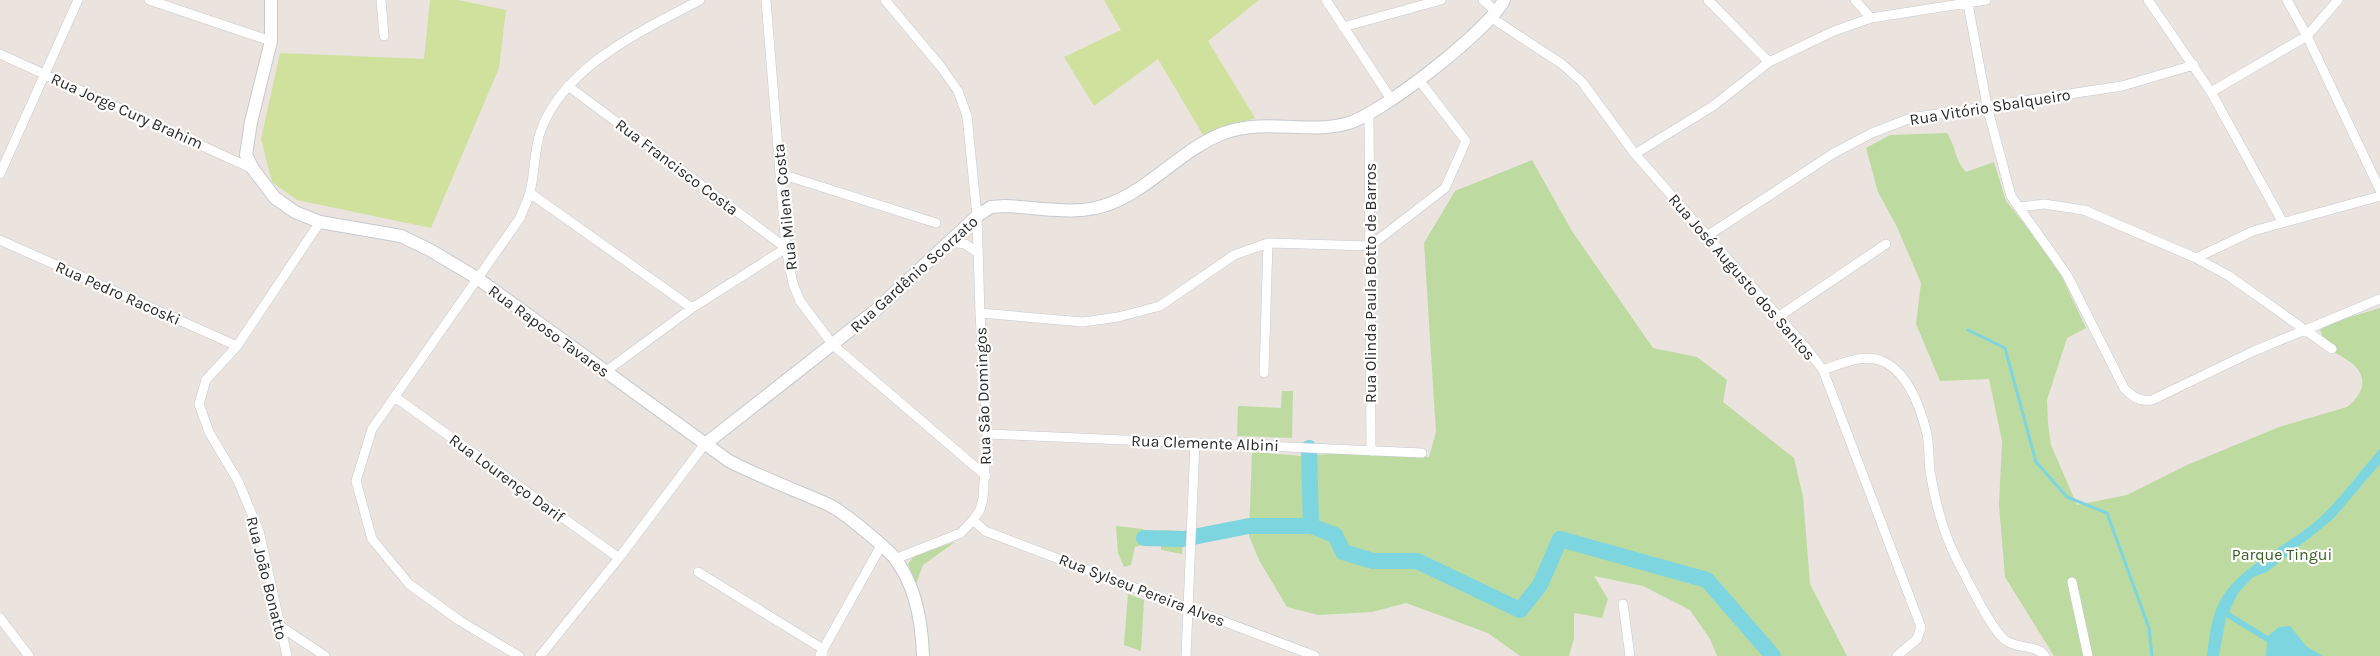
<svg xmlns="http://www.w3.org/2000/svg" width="2380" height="656" font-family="Karla,sans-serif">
  <rect width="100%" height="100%" fill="#eae3de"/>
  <!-- green -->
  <path fill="#bddba0" d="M1947 133C1956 146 1954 159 1966 172L1994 162 2006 201 2036 238 2062 277 2086 328 2067 338 2047 400 2048 424 2051 445 2077 505 2127 495 2187 465 2279 427 2347 407C2360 397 2369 382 2356 367 2350 360 2339 356 2332 350 2326 344 2323 337 2320 330L2334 322 2380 308V656H2054L2005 577 1999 505 2002 441 1989 379 1940 381 1916 324 1921 283 1897 227 1878 192 1866 148 1890 135Z
    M1532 160 1572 231 1653 348 1697 357 1727 380 1723 402 1794 458 1803 497 1810 584 1847 656H1717L1710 639 1690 610 1643 586 1594 576 1608 599 1602 618 1574 613V638L1569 656H1520L1488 633 1406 603 1372 612 1318 615 1287 607 1259 560 1249 536 1252 452 1303 456 1344 453 1429 457 1436 432 1424 243 1455 191Z
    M1282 391H1293L1292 438 1237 436 1238 406 1281 408Z
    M1116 526 1143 529 1145 544 1135 547 1131 565 1124 567 1118 553Z
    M1161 530 1183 531 1182 554 1161 550Z
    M955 542 923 565 916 584 908 564 914 556Z
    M1128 594 1144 600 1141 651 1124 645Z"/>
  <!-- pitch -->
  <path fill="#cfe19d" d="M430 0H458L506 10 499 68 431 228 297 200 272 182 261 139 280 53 424 59Z
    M1104 0H1259L1208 41 1255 118 1203 135 1158 59 1094 106 1064 57 1121 30Z"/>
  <!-- water -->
  <path fill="#7dd5e0" d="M2380 449V464L2333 519 2267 572 2253 577 2238 593 2229 612 2268 636 2279 627 2290 626 2306 646 2323 656H2266L2267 642 2226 617 2219 656H2207C2209 639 2211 618 2219 603 2237 567 2286 547 2316 521 2340 500 2358 473 2380 449Z"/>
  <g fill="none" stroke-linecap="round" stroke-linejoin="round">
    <!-- stream -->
    <path stroke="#7dd5e0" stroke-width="3" d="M1968 330 2005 348 2036 462 2067 497 2107 513 2149 628 2152 656"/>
    <!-- river -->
    <path stroke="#7dd5e0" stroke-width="16" d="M1309 448 1311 526
      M1144 538 1183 539 1249 526H1311L1335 535 1343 552 1373 561H1417L1520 610 1540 585 1560 539 1707 580 1773 656"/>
    <!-- street casing -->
    <g stroke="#c5cad2" stroke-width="10">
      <path id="street" d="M149 0 271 41
        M381 0 384 36
        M766 0 786 248 793 284 800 301 833 345 986 476
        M885 0 941 67 958 91 967 116 977 216 980 313 987 434 983 499 980 510 973 520 961 533 895 559
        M1326 0 1391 99
        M1483 0 1497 12
        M1708 0 1769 62
        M1855 0 1871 18
        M2148 0 2211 92 2282 221
        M2287 0 2307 36 2380 190
        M1968 4 1987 106 2011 196 2067 275 2124 388C2133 397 2139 402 2152 400L2254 351 2380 299
        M1492 18 1562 64 1582 82 1635 154 1807 349 1823 370 1921 627 1917 639 1897 656
        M1343 27 1441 0
        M0 54 253 169
        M568 86 786 248 692 308 605 372
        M2211 92 2307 36 2338 0
        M1369 115 1371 451
        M1635 154 1713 106 1769 62 1834 31 1871 18 1986 0
        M0 174 78 0
        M781 174 936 223
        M530 193 692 308
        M2019 207 2044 204 2084 210 2196 258 2229 276 2332 349
        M1707 236 1834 153 1872 133 1911 118 2122 86 2194 65
        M0 240 237 346
        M950 242 965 244 978 253
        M2196 258 2253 231 2380 196
        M980 313 1083 322 1118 317 1160 306 1234 255 1268 243 1370 246 1445 188 1466 141 1419 80
        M1778 317 1886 244
        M1823 370C1843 363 1868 351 1888 364 1909 377 1920 407 1926 430 1930 443 1928 457 1930 471 1935 502 1943 533 1958 562 1968 580 1990 628 2005 640 2018 650 2034 643 2045 656
        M1264 373 1268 243
        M395 397 619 558
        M987 434 1422 453
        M973 520 985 531 1315 656
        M698 572 823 649V656
        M2072 582 2088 656
        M1623 604 1630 656
        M0 618 29 656
        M280 626 325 656
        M820 655 882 544
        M287 656 259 531 238 481 209 432 199 404 206 380 237 346 320 222
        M519 656 460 621 409 584 372 539 356 481 372 429 520 218C523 209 528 201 530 192 535 172 534 152 540 133 562 67 643 30 700 0
        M540 656 619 558 704 445
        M1186 656 1195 443"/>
    </g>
    <!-- secondary casing -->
    <g stroke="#c5cad2" stroke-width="14">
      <path id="secondary" d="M271 0V41L251 122 246 155 253 169 275 198 295 212 320 222 401 236 430 250 477 278 729 461C760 477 793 489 825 503 837 508 849 518 859 526 871 536 883 545 893 556 915 583 922 623 923 656
        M704 445 876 310 977 216 991 207 1005 206C1032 207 1069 214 1095 208 1144 198 1178 150 1224 133 1267 118 1306 134 1345 124 1378 117 1489 30 1504 0"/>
    </g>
    <!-- street -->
    <use href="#street" stroke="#fff" stroke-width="9"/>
    <!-- secondary -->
    <use href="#secondary" stroke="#fff" stroke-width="12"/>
  </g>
  <g text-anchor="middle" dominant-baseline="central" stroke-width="4.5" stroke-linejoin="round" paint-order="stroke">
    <!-- street labels -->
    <g font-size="16" fill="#2a2a2a" stroke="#fff">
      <text transform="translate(1990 107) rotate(-9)">Rua Vitório Sbalqueiro</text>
      <text transform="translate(127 111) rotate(24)">Rua Jorge Cury Brahim</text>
      <text transform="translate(677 167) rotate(37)">Rua Francisco Costa</text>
      <text transform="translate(785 207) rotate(-96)">Rua Milena Costa</text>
      <text transform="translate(914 274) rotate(-42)">Rua Gardênio Scorzato</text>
      <text transform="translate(1742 277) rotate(49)">Rua José Augusto dos Santos</text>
      <text transform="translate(1370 283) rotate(-90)">Rua Olinda Paula Botto de Barros</text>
      <text transform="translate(118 293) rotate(24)">Rua Pedro Racoski</text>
      <text transform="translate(549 331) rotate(36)">Rua Raposo Tavares</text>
      <text transform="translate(983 396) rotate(-92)">Rua São Domingos</text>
      <text transform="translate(1205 443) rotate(2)">Rua Clemente Albini</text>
      <text transform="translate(507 478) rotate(36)">Rua Lourenço Darif</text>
      <text transform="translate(267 578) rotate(76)">Rua João Bonatto</text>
      <text transform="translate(1142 590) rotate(21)">Rua Sylseu Pereira Alves</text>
    </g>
    <!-- park labels -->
    <g font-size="16" fill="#385f22" stroke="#fff">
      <text x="2282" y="554">Parque Tingui</text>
    </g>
  </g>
</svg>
